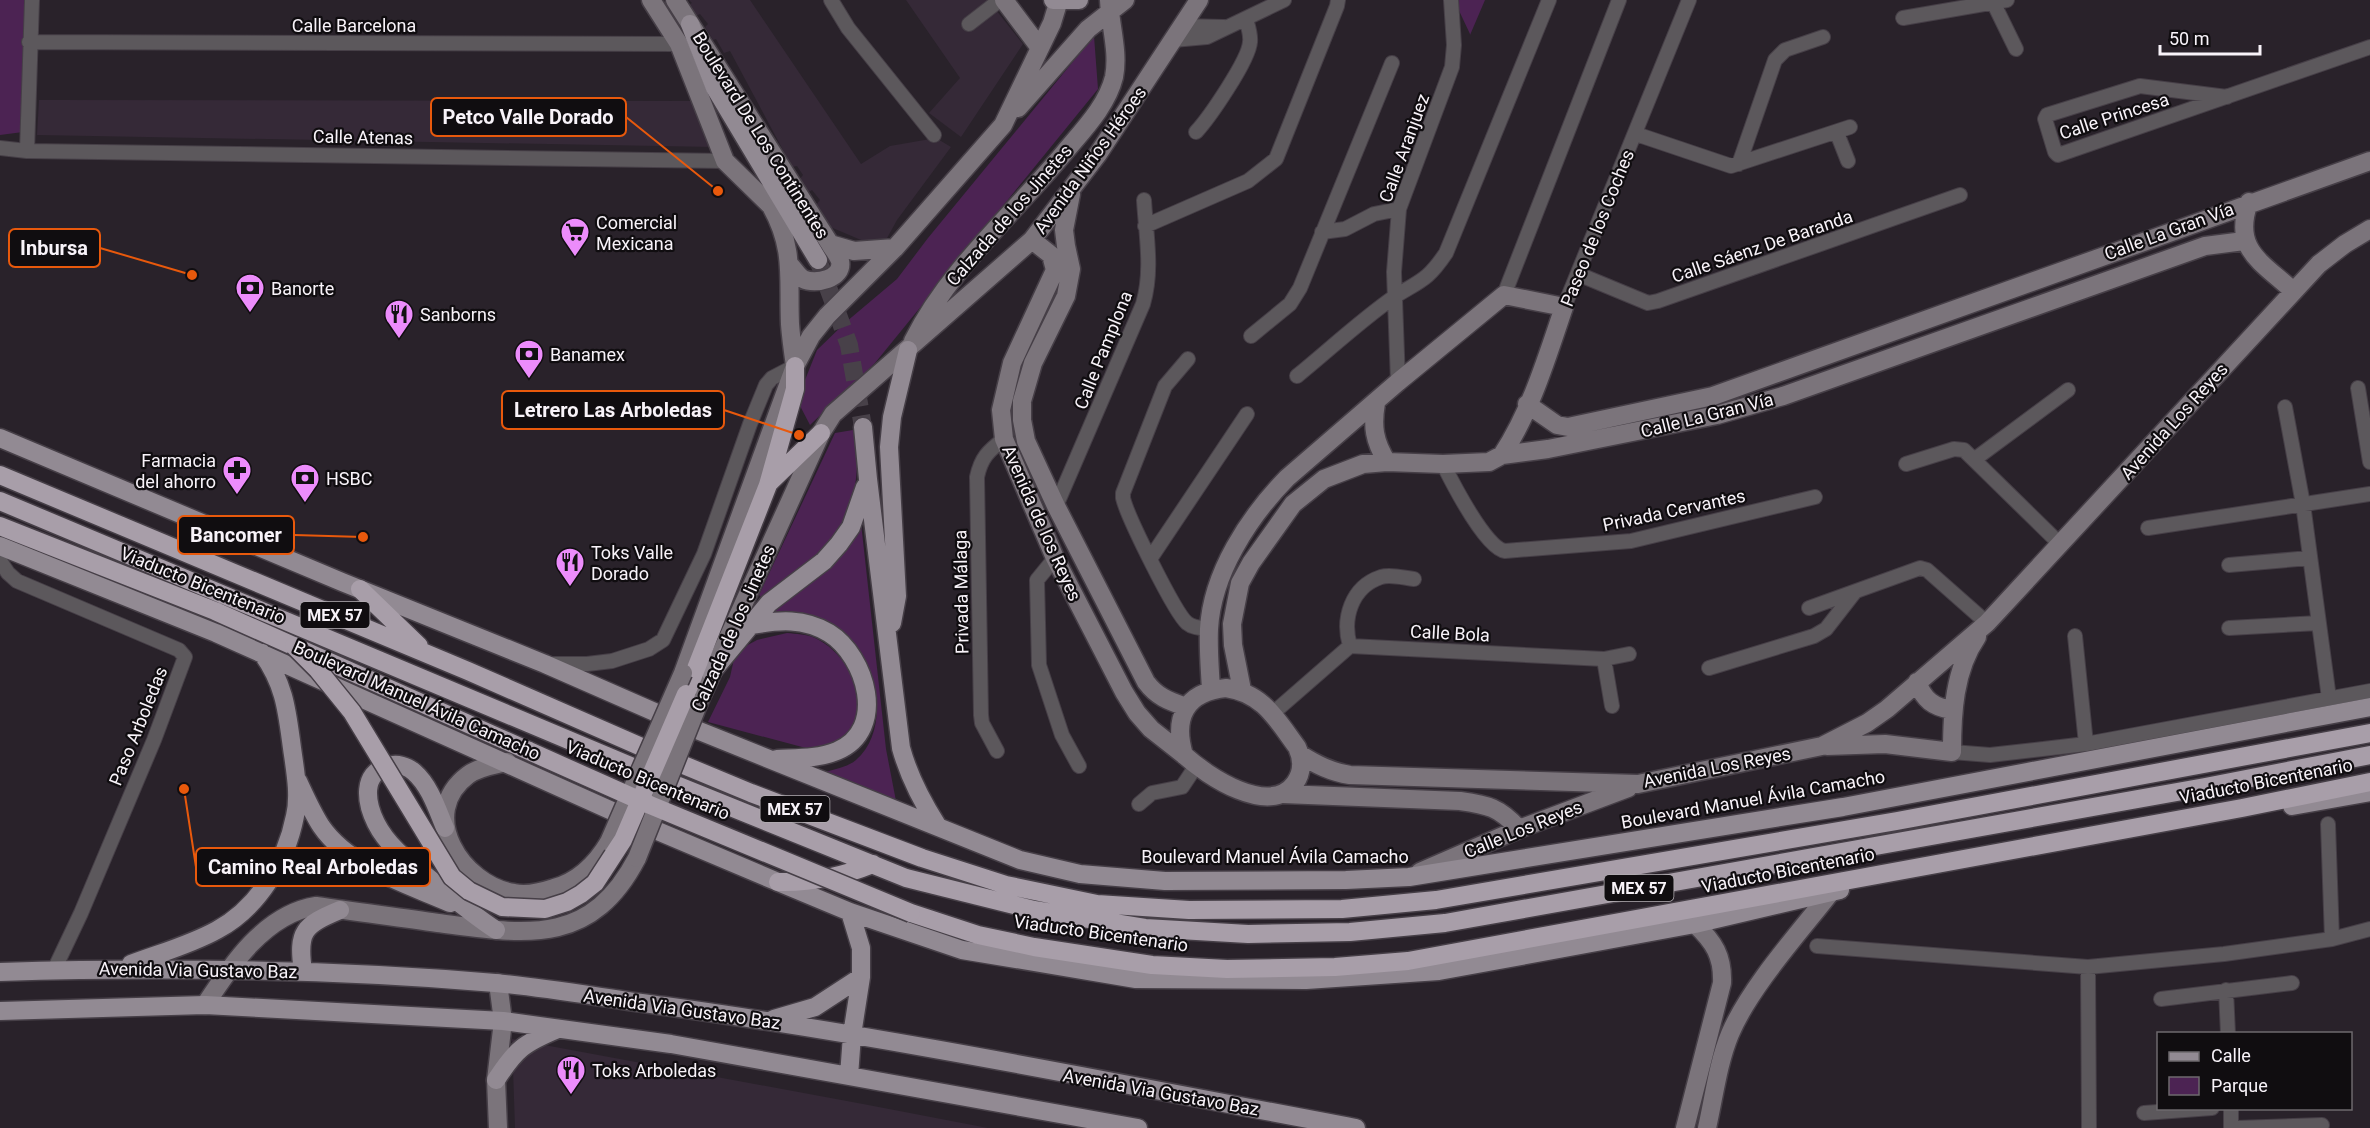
<svg xmlns="http://www.w3.org/2000/svg" width="2370" height="1128" font-family="Roboto,sans-serif">
  <rect width="100%" height="100%" fill="#29222a"/>
  <!-- built -->
  <path fill="#352937" d="M689 0H750L861 164 890 146 936 138 951 147 897 220 886 240H861L828 226 816 205 820 200 812 190 807 193 799 180 803 175 797 166 792 167 730 51 724 53 716 39 713 40 705 27 708 24 700 14 693 17 686 6 692 3Z
    M906 0H988L1023 44 961 137 929 113 960 78Z
    M39 100 692 101 714 147 37 135Z
    M512 1039 863 1104 988 1128H515Z"/>
  <!-- green -->
  <path fill="#4c2353" d="M0 0H26L23 132 0 135Z
    M1454 0H1485L1470 35V34Z
    M1094 36 1098 89 875 363 810 425 797 400 817 350 846 322 897 279 928 238Z
    M853 430C864 474 852 525 818 557 801 572 780 585 762 598L759 595 835 433Z
    M861 523 886 749 896 801 826 772C835 769 848 767 856 760 896 725 874 643 827 623 814 618 783 617 768 615Z
    M787 633C796 634 807 634 815 638 843 651 860 683 858 712 858 721 852 731 848 739L817 751 708 722 730 677 734 659 744 647 757 640Z"/>
  <g fill="none" stroke-linecap="round" stroke-linejoin="round">
    <!-- primary-tunnel -->
    <path stroke="#484149" stroke-width="18" stroke-dasharray="18 9" stroke-linecap="butt" d="M818 260 849 345 863 427"/>
    <!-- street casing -->
    <g stroke="#463f47" stroke-width="16">
      <path id="street" d="M831 0 848 28 934 135
        M1993 2 2016 49
        M1903 18 2007 0
        M969 24 1000 0
        M1181 26 1224 27
        M1173 40 1207 37 1284 0
        M29 42 679 44
        M2227 97 2140 86 2047 115 2045 119 2055 152 2058 155 2370 47
        M1196 132C1209 118 1249 60 1250 42 1251 35 1248 26 1246 19
        M1837 133 1848 161
        M1636 134 1731 166 1850 127
        M0 148 27 151 725 161
        M27 151 32 0
        M1739 164 1775 60 1785 50 1823 37
        M1145 226 1248 181 1276 159 1337 6 1338 0
        M1322 232 1345 229 1374 214 1399 209
        M1578 274 1648 303 1658 301 1960 195
        M1504 295 1619 0
        M1564 307 1689 0
        M1251 336 1290 304 1300 288 1392 63
        M1188 359 1165 386 1123 493V498C1127 516 1175 613 1187 623 1193 628 1201 628 1209 629
        M1297 376C1329 350 1361 320 1394 297 1421 280 1427 281 1446 253L1549 0
        M1398 382 1394 272 1399 209 1452 67 1454 45 1451 0
        M2358 388 2370 462
        M2285 407 2303 504 2329 698
        M1975 459 2068 390
        M1443 464C1452 482 1486 549 1505 551L1631 541 1815 497
        M1906 464 1954 449 1964 450 2061 545
        M1056 506 1143 304C1153 270 1146 235 1144 200
        M2148 528 2370 494
        M1055 558 1037 580 1039 665 1062 735 1079 766
        M1150 559 1247 414
        M0 561 8 573 17 581 179 650 185 657 154 740 81 913 54 970
        M2229 565 2310 558
        M1809 608 1920 568 1927 570 1987 623
        M2229 628 2319 623
        M2075 636 2086 744
        M1350 646C1342 619 1351 587 1381 577 1391 574 1404 578 1414 579
        M1604 659 1612 706
        M549 664H587L612 661 649 649 663 640 704 554 750 424 766 385 772 378 795 366
        M1709 668 1814 636 1826 629 1854 593
        M1272 714 1350 646 1604 659 1629 654
        M997 751 982 723 981 715 977 477C981 458 988 451 1004 439
        M1952 752 1990 755 2086 744 2370 691
        M1139 804 1152 793 1182 787 1196 766
        M2328 824 2332 939
        M1817 946 2088 967 2224 954 2332 939 2370 929
        M2088 967 2089 1128
        M2226 990 2228 1034
        M2161 999 2292 983
        M2231 1108V1128
        M2144 1113 2212 1108
        M2236 1128 2322 1125"/>
    </g>
    <!-- secondary casing -->
    <g stroke="#463f47" stroke-width="21">
      <path id="secondary" d="M651 0 679 44 725 161 771 206C795 249 788 278 790 324 791 338 793 352 795 366
        M675 0 830 244 854 251 895 248
        M1004 0 1040 48
        M1018 108 1088 29 1125 0
        M1071 194 1064 230 1066 246 1071 269 1066 296 1033 363 1022 401V420L1026 441 1056 506 1146 682C1157 697 1169 701 1186 707
        M2249 202C2232 250 2262 262 2293 291
        M1032 240 1051 255 1055 270 1012 363 1001 410 1004 439 1055 558 1124 692 1137 713 1151 729 1184 755
        M790 265C794 269 798 276 803 279 815 285 844 279 840 261 838 255 833 249 830 244
        M913 341C949 269 1013 214 1064 153 1083 130 1107 106 1114 77 1119 52 1110 25 1109 0
        M1376 403C1372 426 1374 441 1387 462
        M1527 404 1557 425 1568 427 1713 396 2370 161
        M683 673 795 366 811 336 827 316 895 248 1003 125 1052 23 1059 0
        M1917 682C1924 700 1933 707 1952 710
        M1226 688C1263 693 1277 720 1297 747 1302 758 1303 772 1295 783 1270 818 1207 776 1184 755 1173 718 1185 692 1226 688Z
        M1211 690C1210 670 1208 649 1209 629 1212 573 1249 517 1287 478L1398 382 1504 295 1564 307C1547 357 1531 411 1502 455
        M1242 690 1233 645 1232 624 1240 583 1251 563 1293 504 1324 479 1363 464 1387 462 1443 464 1489 462 1502 455 1548 449 1717 415 1783 396 2205 246 2244 241
        M699 702 821 433 833 414 1032 240 1098 154 1199 0
        M1827 746 1885 744 1952 752C1952 714 1954 670 1977 637
        M1301 755C1317 765 1331 772 1350 775L1638 784 1822 746 1867 723 1887 709 1987 623 2319 264 2345 244 2370 229
        M507 762C494 765 479 767 468 775 416 814 462 885 514 893 528 896 542 892 554 888 579 881 596 864 609 842
        M1283 794 1460 801C1488 805 1499 807 1519 829
        M1420 872 1519 829 1628 788
        M498 983 503 1021 496 1080 498 1128
        M205 1005C231 965 265 914 316 906 356 912 397 917 438 923 524 934 590 948 637 858
        M1685 1128 1722 983C1723 956 1714 942 1695 924
        M1707 1128C1714 1097 1718 1063 1730 1034 1750 987 1799 933 1831 892"/>
    </g>
    <!-- primary casing -->
    <g stroke="#463f47" stroke-width="21">
      <path id="primary" d="M1053 0H1079
        M690 24 715 88 818 260
        M863 427 868 479 901 748C909 777 921 800 937 825
        M0 438 342 582 545 664 682 724 1020 860 1080 874 1165 881 1346 880 1409 877 1843 807 2370 707
        M0 546 216 633 641 824 778 882 850 912 962 950 1136 979 1306 980 1439 971 1695 924 1840 890
        M892 623 897 596 889 447 892 417 908 350
        M752 625C779 620 804 618 829 633 866 656 888 730 837 751 818 759 797 758 777 759
        M711 673 769 603 824 561 839 544 851 527 865 487
        M298 781C305 796 312 812 321 826 349 867 407 884 450 903
        M2292 806 2370 792
        M445 828C437 809 430 786 414 772 407 766 397 763 388 766 361 773 366 803 376 823 390 851 418 868 441 888 459 903 476 917 496 930
        M131 964C160 953 190 945 217 930 258 908 286 862 295 816 300 795 295 770 292 748 287 711 285 685 262 653
        M303 971C297 931 304 925 340 910
        M0 972C165 967 330 969 495 983 552 988 609 999 665 1006 897 1038 1126 1085 1356 1128
        M0 1011 205 1005 503 1021 671 1044 1138 1128
        M774 1019 815 1007 861 977
        M849 1076 852 1035 861 977V948L850 912
        M496 1080C516 1049 524 1043 558 1029"/>
    </g>
    <!-- highway casing -->
    <g stroke="#463f47" stroke-width="21">
      <path id="highway" d="M0 475 468 671 669 759 751 793 922 858 1006 885 1097 904 1189 910 1342 909 1436 900 1897 821 2370 733
        M769 483 821 433
        M0 501 659 778 906 878 1034 910 1145 928 1248 934 1350 932 1445 923 2205 787 2370 755
        M0 526 215 611 529 751
        M360 589 419 646
        M686 694 768 485 795 389V366
        M778 882C812 883 841 877 873 864
        M911 913 978 935 1034 947 1152 965 1227 969 1335 967 1408 961 2242 808 2370 782"/>
    </g>
    <!-- street -->
    <use href="#street" stroke="#5c585c" stroke-width="14"/>
    <!-- secondary -->
    <use href="#secondary" stroke="#7b747b" stroke-width="18"/>
    <!-- primary -->
    <use href="#primary" stroke="#928a93" stroke-width="18"/>
    <!-- highway -->
    <use href="#highway" stroke="#a89ea9" stroke-width="18"/>
    <!-- secondary-bridge casing -->
    <g stroke="#463f47" stroke-width="21" stroke-linecap="butt">
      <path id="secondary-bridge" d="M609 842 683 673
        M637 858 699 702"/>
    </g>
    <!-- highway-bridge casing -->
    <g stroke="#463f47" stroke-width="21" stroke-linecap="butt">
      <path id="highway-bridge" d="M294 646 318 670 352 712 452 877 469 891 502 907 545 909 567 902 581 894 595 883 623 840 686 694
        M529 751 650 805 911 913"/>
    </g>
    <!-- secondary-bridge -->
    <use href="#secondary-bridge" stroke="#7b747b" stroke-width="18"/>
    <!-- highway-bridge -->
    <use href="#highway-bridge" stroke="#a89ea9" stroke-width="18"/>
  </g>
  <!-- icons -->
  <defs>
    <g id="supermarket-pin" transform="scale(1.5)"><path d="M0 17L-7.5 6A9.5 9.5 0 1 1 7.5 6Z" fill="#ec8cfb" stroke="#100d10"/><path d="M-6-5.5h2.5l.6 2H6L4.5 2H-2.5L-4.4-4H-6ZM-1.5 3.2a1.3 1.3 0 1 0 .1 0ZM3 3.2a1.3 1.3 0 1 0 .1 0Z" fill="#111"/></g>
    <g id="bank-pin" transform="scale(1.5)"><path d="M0 17L-7.5 6A9.5 9.5 0 1 1 7.5 6Z" fill="#ec8cfb" stroke="#100d10"/><path d="M-6-4H6V4H-6ZM0-2.3a2.3 2.3 0 1 0 0 4.6a2.3 2.3 0 1 0 0-4.6Z" fill="#111"/></g>
    <g id="restaurant-pin" transform="scale(1.5)"><path d="M0 17L-7.5 6A9.5 9.5 0 1 1 7.5 6Z" fill="#ec8cfb" stroke="#100d10"/><path d="M-5-6h1v4h1v-4h1v4h1v-4h1v5L-1.5 .5V6h-2V.5L-5-1ZM5-6V6H3V1.5H1.5Q1.5-4 5-6Z" fill="#111"/></g>
    <g id="pharmacy-pin" transform="scale(1.5)"><path d="M0 17L-7.5 6A9.5 9.5 0 1 1 7.5 6Z" fill="#ec8cfb" stroke="#100d10"/><path d="M-2-6h4v4h4v4h-4v4h-4v-4h-4v-4h4Z" fill="#111"/></g>
  </defs>
  <g fill-rule="evenodd">
    <use href="#supermarket-pin" x="575" y="232"/>
    <use href="#bank-pin" x="250" y="288"/>
    <use href="#restaurant-pin" x="399" y="314"/>
    <use href="#bank-pin" x="529" y="354"/>
    <use href="#pharmacy-pin" x="237" y="470"/>
    <use href="#bank-pin" x="305" y="478"/>
    <use href="#restaurant-pin" x="570" y="562"/>
    <use href="#restaurant-pin" x="571" y="1070"/>
  </g>
  <g text-anchor="middle" dominant-baseline="central" stroke-width="4.5" stroke-linejoin="round" paint-order="stroke">
    <!-- shield labels -->
    <g fill="#100d10" stroke="#b2aeb3" stroke-width="1.5">
      <rect x="300.5" y="602" width="69" height="26" rx="4.5"/>
      <rect x="760.5" y="796" width="69" height="26" rx="4.5"/>
      <rect x="1604.5" y="875" width="69" height="26" rx="4.5"/>
    </g>
    <g font-size="16" font-weight="bold" fill="#f8f3f9">
      <text x="335" y="615">MEX 57</text>
      <text x="795" y="809">MEX 57</text>
      <text x="1639" y="888">MEX 57</text>
    </g>
    <!-- street labels -->
    <g font-size="18" fill="#f8f3f9" stroke="#100d10">
      <text x="354" y="25">Calle Barcelona</text>
      <text transform="translate(2114 116) rotate(-18)">Calle Princesa</text>
      <text transform="translate(761 135) rotate(58)">Boulevard De Los Continentes</text>
      <text transform="translate(363 137) rotate(1)">Calle Atenas</text>
      <text transform="translate(1404 148) rotate(-70)">Calle Aranjuez</text>
      <text transform="translate(1090 160) rotate(-54)">Avenida Niños Héroes</text>
      <text transform="translate(1009 215) rotate(-49)">Calzada de los Jinetes</text>
      <text transform="translate(1597 228) rotate(-68)">Paseo de los Coches</text>
      <text transform="translate(2169 231) rotate(-20)">Calle La Gran Vía</text>
      <text transform="translate(1762 246) rotate(-19)">Calle Sáenz De Baranda</text>
      <text transform="translate(1103 350) rotate(-68)">Calle Pamplona</text>
      <text transform="translate(1707 415) rotate(-14)">Calle La Gran Vía</text>
      <text transform="translate(2174 421) rotate(-48)">Avenida Los Reyes</text>
      <text transform="translate(1674 510) rotate(-12)">Privada Cervantes</text>
      <text transform="translate(1042 523) rotate(66)">Avenida de los Reyes</text>
      <text transform="translate(203 585) rotate(22)">Viaducto Bicentenario</text>
      <text transform="translate(961 592) rotate(-91)">Privada Málaga</text>
      <text transform="translate(733 628) rotate(-66)">Calzada de los Jinetes</text>
      <text transform="translate(1450 633) rotate(3)">Calle Bola</text>
      <text transform="translate(417 700) rotate(24)">Boulevard Manuel Ávila Camacho</text>
      <text transform="translate(138 726) rotate(-68)">Paso Arboledas</text>
      <text transform="translate(1717 767) rotate(-11)">Avenida Los Reyes</text>
      <text transform="translate(648 780) rotate(23)">Viaducto Bicentenario</text>
      <text transform="translate(2266 781) rotate(-11)">Viaducto Bicentenario</text>
      <text transform="translate(1753 799) rotate(-10)">Boulevard Manuel Ávila Camacho</text>
      <text transform="translate(1523 829) rotate(-22)">Calle Los Reyes</text>
      <text x="1275" y="856">Boulevard Manuel Ávila Camacho</text>
      <text transform="translate(1788 870) rotate(-11)">Viaducto Bicentenario</text>
      <text transform="translate(1101 933) rotate(8)">Viaducto Bicentenario</text>
      <text transform="translate(198 970) rotate(1)">Avenida Via Gustavo Baz</text>
      <text transform="translate(682 1009) rotate(8)">Avenida Via Gustavo Baz</text>
      <text transform="translate(1161 1092) rotate(10)">Avenida Via Gustavo Baz</text>
    </g>
    <!-- poi labels -->
    <g font-size="18" fill="#f8f3f9" stroke="#100d10" text-anchor="start">
      <text x="596" y="222">Comercial<tspan x="596" dy="21">Mexicana</tspan></text>
      <text x="271" y="288">Banorte</text>
      <text x="420" y="314">Sanborns</text>
      <text x="550" y="354">Banamex</text>
      <text x="216" y="460" text-anchor="end">Farmacia<tspan x="216" dy="21">del ahorro</tspan></text>
      <text x="326" y="478">HSBC</text>
      <text x="591" y="552">Toks Valle<tspan x="591" dy="21">Dorado</tspan></text>
      <text x="592" y="1070">Toks Arboledas</text>
    </g>
  </g>
  <!-- callouts -->
  <path fill="none" stroke="#e8590c" stroke-width="2" d="M718 191L626 117M192 275L100 248M799 435L724 410M363 537L294 535M184 789L196 867"/>
  <g fill="#e8590c" stroke="#100d10" stroke-width="2">
    <circle cx="718" cy="191" r="6"/>
    <circle cx="192" cy="275" r="6"/>
    <circle cx="799" cy="435" r="6"/>
    <circle cx="363" cy="537" r="6"/>
    <circle cx="184" cy="789" r="6"/>
  </g>
  <g fill="#100d10" stroke="#e8590c" stroke-width="2">
    <rect x="431" y="98" width="195" height="38" rx="6"/>
    <rect x="9" y="229" width="91" height="38" rx="6"/>
    <rect x="502" y="391" width="222" height="38" rx="6"/>
    <rect x="178" y="516" width="116" height="38" rx="6"/>
    <rect x="196" y="848" width="234" height="38" rx="6"/>
  </g>
  <g font-size="20" text-anchor="middle" font-weight="bold" fill="#f8f3f9">
    <text x="528" y="124">Petco Valle Dorado</text>
    <text x="54" y="255">Inbursa</text>
    <text x="613" y="417">Letrero Las Arboledas</text>
    <text x="236" y="542">Bancomer</text>
    <text x="313" y="874">Camino Real Arboledas</text>
  </g>
  <!-- legend -->
  <rect x="2157" y="1032" width="195" height="78" fill="#100d10" stroke="#6d696d" stroke-width="1.5"/>
  <rect x="2169" y="1052" width="30" height="9" fill="#928a93" stroke="#6d696d" stroke-width="1.5"/>
  <text x="2211" y="1062" font-size="18" fill="#f8f3f9">Calle</text>
  <rect x="2169" y="1077" width="30" height="18" fill="#4c2353" stroke="#6d696d" stroke-width="1.5"/>
  <text x="2211" y="1092" font-size="18" fill="#f8f3f9">Parque</text>
  <!-- scale -->
  <path d="M2160 45v9h100v-9" fill="none" stroke="#f8f3f9" stroke-width="3"/>
  <text x="2169" y="45" font-size="18" fill="#f8f3f9" stroke="#100d10" stroke-width="4.5" paint-order="stroke">50 m</text>
</svg>
